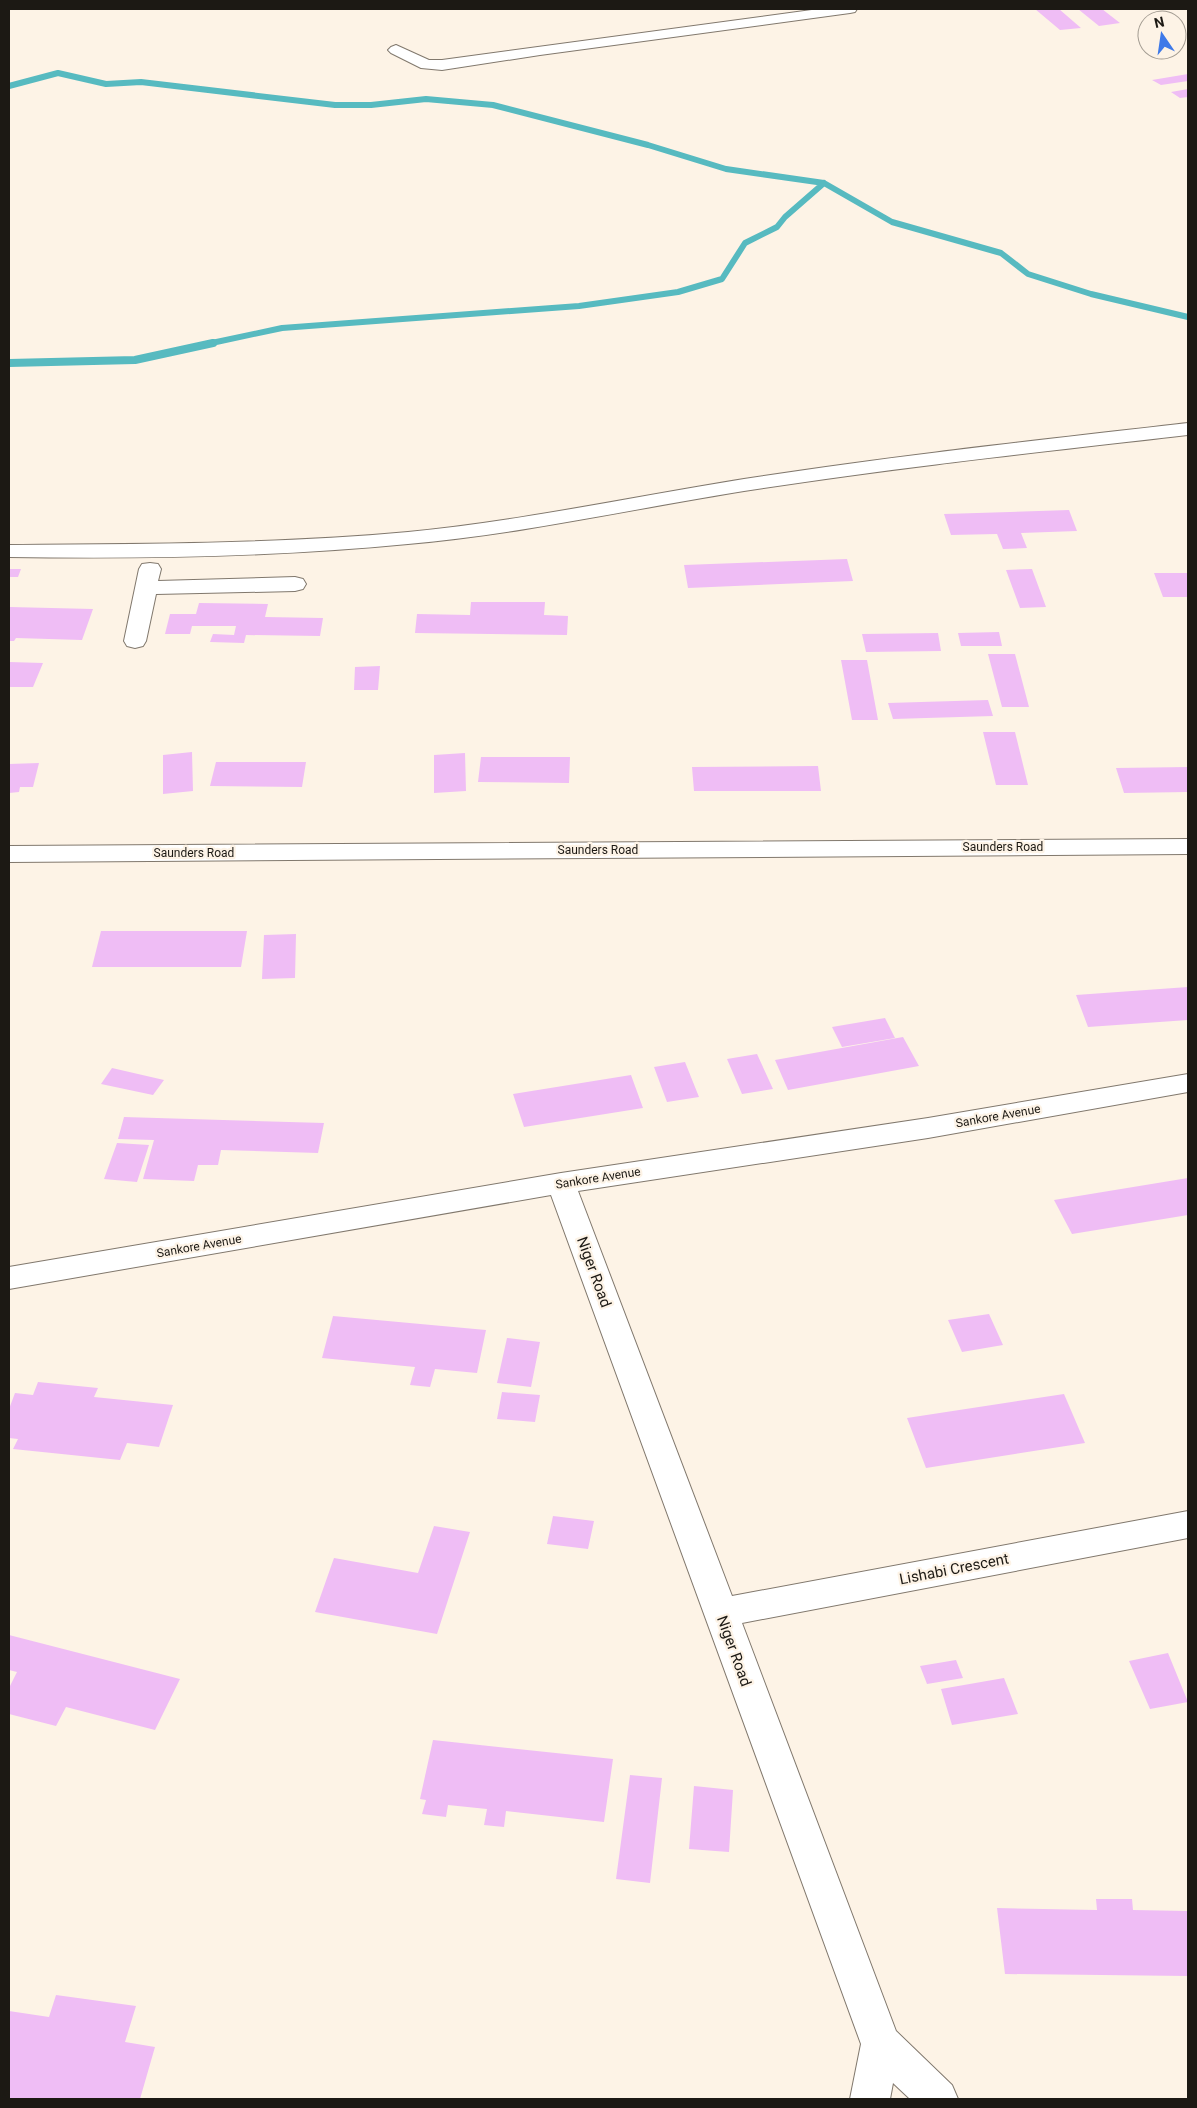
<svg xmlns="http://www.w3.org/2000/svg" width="1197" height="2108" font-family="Roboto,sans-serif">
  <rect width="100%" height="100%" fill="#fdf3e6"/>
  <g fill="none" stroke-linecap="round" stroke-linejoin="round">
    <!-- stream-far1 -->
    <path stroke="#57bac0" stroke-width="6" d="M9 86 58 73 106 84 141 82 335 105H371L426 99 493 105 648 145 726 169 824 183 892 222 1001 253 1028 274 1091 294 1188 317
      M207 344 282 328 579 306 678 292 722 279 745 243 777 227 785 217 824 183"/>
    <!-- stream -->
    <path stroke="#57bac0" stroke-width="8" d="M9 363 135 360 213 343"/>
  </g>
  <!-- building -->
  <path fill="#efbdf5" d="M1035 9H1059L1081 28 1060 30Z
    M1078 9H1102L1120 23 1099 26Z
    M1188 74V81L1161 85 1152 80Z
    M1188 89V97L1180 98 1171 92Z
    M1069 510 1077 531 1021 533 1027 548 1003 549 997 534 951 535 944 514Z
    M847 559 853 581 688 588 684 565Z
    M9 569H21L18 577H9Z
    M1032 569 1046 607 1020 608 1006 570Z
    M1154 573H1188V597H1163Z
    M471 602H545L544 615 568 616 567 635 415 633 417 614 470 615Z
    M199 603 268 604 265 617 323 618 320 636 246 635 244 643 210 642 213 634 234 635 236 626H192L190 634H165L170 614H196Z
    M10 607 93 609 82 640 16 638 14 641H9Z
    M999 632 1002 646H961L958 633Z
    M938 633 941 651 866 652 862 634Z
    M988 654H1015L1029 707H1002Z
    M841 660H867L878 720H852Z
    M9 662 43 663 33 687H9Z
    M380 666 378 690H354L355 667Z
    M988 700 993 716 893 719 888 703Z
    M983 732H1015L1028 785H996Z
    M192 752 193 791 163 794V755Z
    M465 753 466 791 434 793V755Z
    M481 757H570L569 783 478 782Z
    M216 762H306L302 787 210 786Z
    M39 763 33 787H20L19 792 9 793V764Z
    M818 766 821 791H694L692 767Z
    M1188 767V792L1124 793 1116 768Z
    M101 931H247L241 967H92Z
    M296 934 295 978 262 979 264 935Z
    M1188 987V1020L1088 1027 1076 995Z
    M885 1018 895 1038 842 1047 832 1027Z
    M903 1037 919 1066 788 1090 775 1060Z
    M757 1054 773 1089 742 1094 727 1059Z
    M685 1062 699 1097 667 1102 654 1067Z
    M112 1068 164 1080 153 1095 101 1084Z
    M631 1075 643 1108 524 1127 513 1094Z
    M124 1117 324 1123 318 1153 221 1150 218 1165H198L194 1181 143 1179 154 1140 118 1139Z
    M117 1143 149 1145 137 1182 104 1179Z
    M1188 1178V1215L1072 1234 1054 1200Z
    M989 1314 1003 1345 962 1352 948 1320Z
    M333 1316 486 1330 477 1373 435 1369 430 1387 410 1385 415 1367 322 1358Z
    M507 1338 540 1342 531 1387 497 1383Z
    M38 1382 98 1388 94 1397 173 1405 159 1447 127 1443 120 1460 13 1449 18 1439 9 1438V1409L15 1393 33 1395Z
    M502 1392 540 1395 535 1422 497 1419Z
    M1064 1394 1085 1443 926 1468 907 1418Z
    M553 1516 594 1521 588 1549 547 1544Z
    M434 1526 470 1532 437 1634 315 1612 334 1558 418 1573Z
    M9 1635 180 1679 155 1730 66 1707 56 1726 9 1714V1688L17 1672 9 1670Z
    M1168 1653 1188 1702 1150 1709 1129 1661Z
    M956 1660 963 1678 927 1684 920 1666Z
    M1004 1678 1018 1714 952 1725 941 1689Z
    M433 1740 613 1759 604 1822 506 1811 504 1827 484 1825 487 1809 448 1805 446 1817 422 1814 426 1800 420 1799Z
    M630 1775 662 1778 650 1883 616 1879Z
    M694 1786 733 1790 729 1852 689 1849Z
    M1096 1899H1132L1133 1910 1188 1911V1976L1005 1974 997 1908 1097 1910Z
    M56 1995 136 2006 125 2042 155 2047 140 2099H9V2011L49 2017Z"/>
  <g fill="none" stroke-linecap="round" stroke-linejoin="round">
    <!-- minor casing -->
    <g stroke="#81786d" stroke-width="2">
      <path id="minor" d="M819 9H857L855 12 850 13 540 55 442 70 421 68 391 53 388 50 391 47 396 45 429 60H442Z
        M1188 423V435C1040 452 891 468 744 491 632 509 521 534 408 544 276 557 142 559 9 557V545C142 544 276 544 408 532 521 521 632 497 744 479 891 456 1040 440 1188 423Z
        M150 563 158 564 161 569 158 581 295 577 303 579 306 584 303 589 295 591 156 594 146 641 143 646 135 648 127 646 124 641 139 569 142 564Z
        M1188 839V854L9 862V846Z
        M1188 1074V1092L928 1138 578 1191 732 1596 1188 1511V1538L742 1623 896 2031 952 2085 958 2099H910L893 2083 890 2099H850L861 2044 551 1195 9 1289V1267L561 1173 928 1118Z"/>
    </g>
    <!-- minor -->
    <use href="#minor" fill="#fff" fill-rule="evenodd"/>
  </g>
  <g text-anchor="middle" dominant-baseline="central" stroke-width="4.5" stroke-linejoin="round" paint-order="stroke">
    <!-- street labels -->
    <g font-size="12" fill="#1c1914" stroke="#fdf3e6">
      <text x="1003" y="847">Saunders Road</text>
      <text x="598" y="850">Saunders Road</text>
      <text x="194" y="853">Saunders Road</text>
      <text transform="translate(998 1116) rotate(-10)">Sankore Avenue</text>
      <text transform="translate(598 1178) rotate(-9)">Sankore Avenue</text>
      <text transform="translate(199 1246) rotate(-10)">Sankore Avenue</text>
    </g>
    <!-- near-street labels -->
    <g font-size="15" fill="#1c1914" stroke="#fdf3e6">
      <text transform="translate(594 1272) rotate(70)">Niger Road</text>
      <text transform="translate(954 1569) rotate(-11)">Lishabi Crescent</text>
      <text transform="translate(734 1651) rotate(70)">Niger Road</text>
    </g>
  </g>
  <!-- border -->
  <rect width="1197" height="2108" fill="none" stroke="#1c1914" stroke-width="20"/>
  <!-- north arrow -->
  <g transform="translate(1162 35) rotate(347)"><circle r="24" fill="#fdf3e6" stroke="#a39c92"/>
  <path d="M0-4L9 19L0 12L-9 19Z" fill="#3e79e8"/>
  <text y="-8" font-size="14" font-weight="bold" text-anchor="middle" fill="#1c1914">N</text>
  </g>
</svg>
